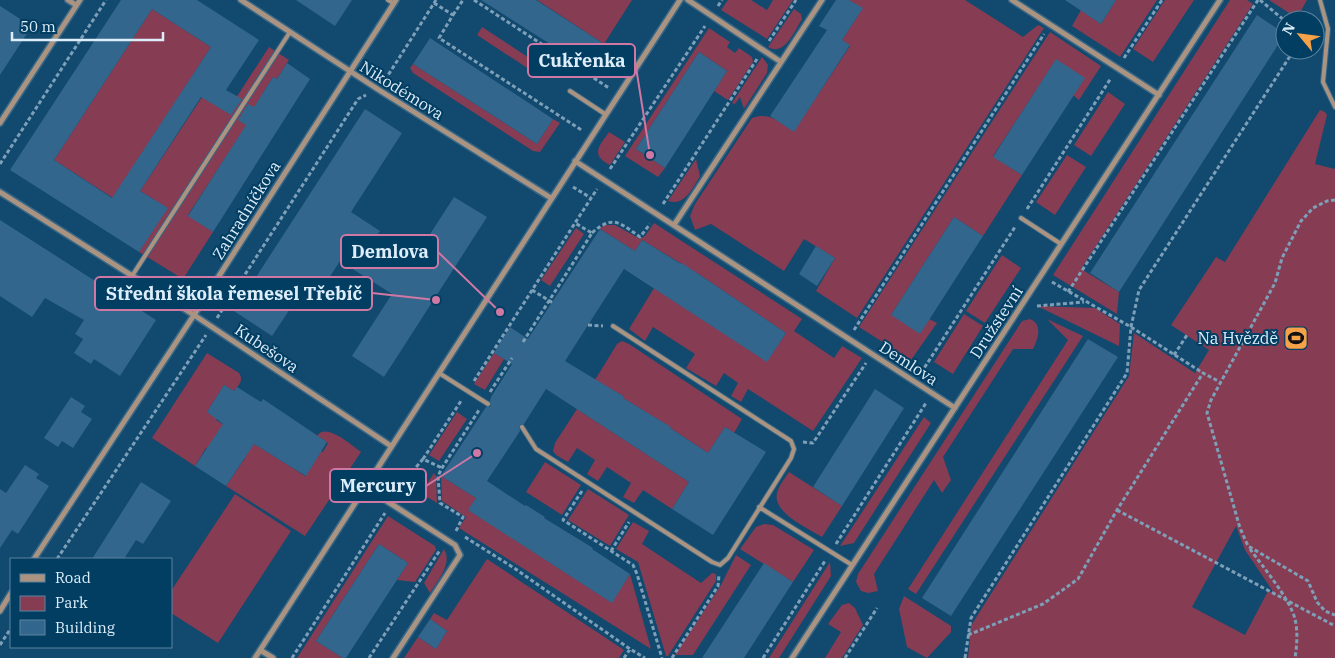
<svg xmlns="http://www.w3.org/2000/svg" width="1335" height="658" font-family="'IBM Plex Serif',serif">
  <rect width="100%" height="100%" fill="#12496e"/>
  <!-- green -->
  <path fill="#863c52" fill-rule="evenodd" d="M537 0H632L604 44Z
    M728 0H751L767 10 773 0H793L767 39 721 10Z
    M849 0H965L1023 37 1038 25 1044 28 857 318 816 291 835 258 804 239 784 271 711 224 695 230 690 216 695 204 752 118C771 111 779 123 794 131L850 46 842 40 862 9Z
    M1116 0H1157L1120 57 1072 26 1081 10 1101 24Z
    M1165 0H1194L1153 62 1133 49Z
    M1230 0H1247L1253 4 1081 269 1119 292 1117 314 1053 275Z
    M1269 0H1307L1297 18Z
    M152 9 211 47 113 198 54 160Z
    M794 9 801 14 802 19C795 30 785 57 768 47Z
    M482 27 543 67 538 75 477 35Z
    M709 28 730 42 727 47 735 53 739 48 752 57 753 62 728 100 714 91 727 71 699 52 636 149 665 168 658 177 625 156Z
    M1050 32 1101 66 1079 100 1073 95 1056 60 993 156 1022 175 983 236 954 217 891 315 929 319 937 323 911 360 859 327Z
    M269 47 289 60 277 79 273 77 263 93 258 108 188 215 213 232 183 279 139 252 167 208 140 191 202 97 227 112Z
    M762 57 768 65 767 73 744 109 740 97 735 104 732 103Z
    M413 64 537 144 553 119 560 123 540 152 533 151 413 73 410 68Z
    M1108 92 1125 104 1091 156 1074 145Z
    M1320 110 1325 112 1327 115 1315 164 1335 169V658H968L971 626 977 616 1129 376 1134 333 1195 373 1209 350 1171 325 1216 257 1225 262ZM1236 526 1245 550 1274 593 1268 591 1245 635 1192 607Z
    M609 132 625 142 610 165C590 155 599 146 609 132Z
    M1067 155 1086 167 1055 215 1036 202Z
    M696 159 700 176C693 187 685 207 668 201Z
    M654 223 802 319 794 331 834 358 842 346 862 358 813 431 748 389 741 402 731 396 738 383 724 373 716 386 686 368 695 354 653 327 645 341 629 329 654 288 767 361 786 333 700 275 642 240 635 251 600 229 604 225H615L640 239 645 236Z
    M576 228 584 234 550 286 541 280Z
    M1002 255 1021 268 985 323 966 311Z
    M1037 306 1095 308 1120 324 1119 346Z
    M964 314 983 326 953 374 934 362Z
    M1030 319C1043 324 1038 339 1033 349H1013L943 457 951 480 942 493 934 480 874 574 878 591 868 593 861 591 856 582 858 574 1022 321Z
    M1047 319 1083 336 916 594 908 589 1068 340Z
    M622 341 629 344 742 419 734 433 725 427 708 453 670 428V427L623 398V396L595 380 617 344Z
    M207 353 239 373C244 381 239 384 234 391L224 385 207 412 217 418 216 420 296 470 305 476 321 451 323 452 328 443 317 436C326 422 351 445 361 452L305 536 226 486 245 458 230 448 222 459 206 448 195 466 152 438Z
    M494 353 504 359 485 390 474 384Z
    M577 409 689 482 672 509 643 490 634 503 623 497 631 483 607 467 598 481 587 474 595 460 577 448 568 462 556 455 553 451 555 443Z
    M457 412 467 419 439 461 429 455Z
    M924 417 931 423 854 543 840 546Z
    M545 462 581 485 562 515 526 492Z
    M789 472 842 506 822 537C808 528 772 513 777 493 779 485 785 478 789 472Z
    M434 473 436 476 437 503 409 486 402 497 400 496 412 478 425 487Z
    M441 476 476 498 469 510 611 602 630 574 651 649 459 528 466 517 442 501Z
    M588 489 629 515 610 546 568 520Z
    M235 494 291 531 218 643 171 613V591Z
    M388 516 435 546 436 550 415 582 397 580 408 563 379 544 316 641 343 658H297Z
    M633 522 649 531 642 544 701 583 712 573 716 574V581L668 656H666L638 562 616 549Z
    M764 524 773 525 814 550 793 582 740 549 756 527Z
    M444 549C453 564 437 581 430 593L424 583Z
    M736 555 751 565 693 655H675L721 585Z
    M487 559 624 650 619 658H404L418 637 436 649 447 631 430 619 434 613 447 620Z
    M830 562 831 576 779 658H769Z
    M904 596 951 626V632L927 658 907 647 899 609Z
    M849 603 855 608 863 625 842 658H825L841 632 828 624 842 605Z"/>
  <!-- building -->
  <path fill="#32668d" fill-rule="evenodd" d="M121 0H197L259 40 226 90 242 99 231 115 201 97 140 191 168 208 139 252 10 170ZM152 9 211 47 112 198 54 160Z
    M296 0H352L335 26Z
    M481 0H536L604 44 588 68Z
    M836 0H849L863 8 842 40 850 45 794 132 770 116 827 30 819 26Z
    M1065 0H1116L1101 24Z
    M0 6 25 22 21 28 28 32 0 75Z
    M1257 15 1285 34 1119 292 1090 273Z
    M430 38 553 119 537 144 413 64Z
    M699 52 727 71 665 168 636 149Z
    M1056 59 1085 78 1022 175 993 157Z
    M287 63 310 79 213 232 188 216 246 125 238 120 248 104 254 107 273 77 277 79Z
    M365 109 402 133 351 212 380 231 377 235 414 259 454 197 487 217 384 377 352 356 392 294 340 261 318 295 303 286 290 309 272 336 234 311Z
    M954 217 983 236 920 334 891 315Z
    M0 220 156 320 120 376 94 359 91 364 74 353 83 339 75 334 84 320 45 298 32 317 0 296Z
    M600 229 635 251 642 240 681 264 682 263 786 333 767 362 624 269 565 361 623 396V398L671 427 670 428 708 453 725 427 766 452 713 535 672 509 689 482 546 389 524 424 519 425 520 431 487 481 525 506 526 505 545 517 544 518 593 548 592 549 630 574 612 603 468 510 476 498 441 476 486 407H489L491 406 490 401 491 397 512 364 494 353 510 327 528 339Z
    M816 246 835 258 817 286 799 274Z
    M1088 339 1118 357 951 616 922 598Z
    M224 385 234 391 237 387 261 402 263 399 327 442 306 476 254 444 226 486 195 466 223 424 207 412Z
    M875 389 904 408 842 506 813 487Z
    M71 397 85 406 81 412 92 419 73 448 62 441 58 447 44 438Z
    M25 465 39 474 36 478 49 486 18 534 12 530 0 548V489L6 493Z
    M141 482 171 501 143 544 136 540 124 559H92Z
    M379 544 408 563 346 658H343L316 641Z
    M764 563 793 582 744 658H702Z
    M430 619 447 631 436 649 418 637Z"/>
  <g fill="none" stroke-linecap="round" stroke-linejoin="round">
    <!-- lane casing -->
    <g stroke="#376787" stroke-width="6">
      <path id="lane" d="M388 0 393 3
        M1320 0 1328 29 1323 82 1335 107
        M570 91 605 114
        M1021 218 1061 244
        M132 276 290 32
        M439 373 488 404
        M522 427 536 449 712 562 720 565 728 558 791 458 794 449 791 441 613 326
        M759 507 852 565"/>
    </g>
    <!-- street casing -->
    <g stroke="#376787" stroke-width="8">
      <path id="street" d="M68 0 76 5
        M241 0 379 90 551 198
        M688 0 781 62
        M1012 0 1159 95
        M0 123 80 0
        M575 161 955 408
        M0 192 194 315 391 446
        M674 225 822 0
        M365 487 455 545 460 555 393 658
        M34 559 194 315 396 0
        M0 611 11 593
        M260 650 273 658
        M255 658 680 0
        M792 658 1220 0"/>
    </g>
    <!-- path -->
    <path stroke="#7da0b8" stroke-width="3" stroke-dasharray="4 2.5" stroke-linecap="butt" d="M474 0 609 88
      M1260 0 1285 21
      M434 3 453 15 439 38 583 131
      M718 6 722 0
      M453 15 463 0
      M769 41 796 0
      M1124 58 1162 0
      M385 80 436 0
      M0 164 106 0
      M610 169 705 26
      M573 187 591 198
      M1335 200 1327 201 1313 208 1301 221 1282 258 1275 283 1211 400 1207 413 1240 528 1248 546 1308 581 1317 602 1325 611 1335 615
      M663 204 757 59
      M1027 209 1111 78
      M592 233C613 214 620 223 640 237L650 224
      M1052 282 1131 327 1203 373
      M532 290 553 303
      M1068 292 1258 0
      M1037 306 1084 302
      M217 318 358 99 366 95
      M588 325 603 326
      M854 330 1044 34
      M523 342 592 233 575 223 597 189
      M1174 355 1187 335
      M921 373 1015 227
      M474 381 575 223
      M490 392 512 358
      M803 442 813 443 866 363
      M423 459 461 401
      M390 471 405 480
      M582 491 563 520 633 565 637 574 662 658
      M397 493 405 480 423 459 442 468
      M1117 510 1335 626
      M456 531 463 517 440 503 438 476 442 468 479 410
      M465 537 514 568 630 649 645 658
      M836 544 926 403
      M1250 549C1263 567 1290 599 1295 619 1298 632 1297 645 1295 658
      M611 551 629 522
      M57 559 206 335
      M968 635 1043 604 1078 579 1117 510 1203 373 1220 382
      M0 645 11 628
      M292 658 385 513
      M369 658 440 550
      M624 658 630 649
      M672 658 718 586 719 575
      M763 658 825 561
      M845 658 877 608
      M965 658 971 618 1127 373 1131 327 1139 290 1294 50"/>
    <!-- lane -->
    <use href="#lane" stroke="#aa9481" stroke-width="4"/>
    <!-- street -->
    <use href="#street" stroke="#aa9481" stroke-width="5"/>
  </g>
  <!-- icons -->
  <defs>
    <g id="stadium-square" transform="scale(1.25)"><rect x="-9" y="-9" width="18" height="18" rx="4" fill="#f7a149" stroke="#023e62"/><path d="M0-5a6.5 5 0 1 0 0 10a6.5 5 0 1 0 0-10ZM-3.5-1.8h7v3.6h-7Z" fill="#111"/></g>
  </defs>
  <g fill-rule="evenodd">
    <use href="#stadium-square" x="1296" y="338"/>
  </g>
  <g text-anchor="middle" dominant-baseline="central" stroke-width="4" stroke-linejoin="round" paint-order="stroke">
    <!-- street labels -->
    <g font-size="16" fill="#ddedfa" stroke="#023e62">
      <text transform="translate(402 90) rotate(32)">Nikodémova</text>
      <text transform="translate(246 210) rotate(-58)">Zahradníčkova</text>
      <text transform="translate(996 322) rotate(-57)">Družstevní</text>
      <text transform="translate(267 348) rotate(34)">Kubešova</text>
      <text transform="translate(909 363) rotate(33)">Demlova</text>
    </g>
    <!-- poi labels -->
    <g font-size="16" fill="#ddedfa" stroke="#023e62" text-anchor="end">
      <text x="1278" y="338">Na Hvězdě</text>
    </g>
  </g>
  <!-- callouts -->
  <path fill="none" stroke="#ce78a3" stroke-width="2" d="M650 155L635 61M500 312L438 252M436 300L372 293M477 453L426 486"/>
  <g fill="#ce78a3" stroke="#023e62" stroke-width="2">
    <circle cx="650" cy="155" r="5"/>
    <circle cx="500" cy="312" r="5"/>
    <circle cx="436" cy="300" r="5"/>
    <circle cx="477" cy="453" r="5"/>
  </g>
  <g fill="#023e62" stroke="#ce78a3" stroke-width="2">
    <rect x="528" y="44" width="107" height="33" rx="5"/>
    <rect x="341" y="235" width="97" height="33" rx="5"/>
    <rect x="95" y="277" width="277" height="33" rx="5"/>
    <rect x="330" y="469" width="96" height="33" rx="5"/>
  </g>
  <g font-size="18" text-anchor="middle" font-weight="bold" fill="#ddedfa">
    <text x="582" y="67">Cukřenka</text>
    <text x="390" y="258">Demlova</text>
    <text x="234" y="300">Střední škola řemesel Třebíč</text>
    <text x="378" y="492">Mercury</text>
  </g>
  <!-- legend -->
  <rect x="10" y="558" width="162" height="90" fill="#023e62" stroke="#5a849f"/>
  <rect x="20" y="574" width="25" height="8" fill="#aa9481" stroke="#5a849f"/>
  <text x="55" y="583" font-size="15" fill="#ddedfa">Road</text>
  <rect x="20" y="596" width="25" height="15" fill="#863c52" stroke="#5a849f"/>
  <text x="55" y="608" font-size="15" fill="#ddedfa">Park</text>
  <rect x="20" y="620" width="25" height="15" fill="#32668d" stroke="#5a849f"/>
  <text x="55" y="633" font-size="15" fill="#ddedfa">Building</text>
  <!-- north arrow -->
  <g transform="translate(1300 35) rotate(299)"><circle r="24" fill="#023e62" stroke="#5a849f"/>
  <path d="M0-4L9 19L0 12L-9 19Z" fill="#f7a149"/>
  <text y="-8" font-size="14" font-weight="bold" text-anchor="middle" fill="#ddedfa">N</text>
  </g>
  <!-- scale -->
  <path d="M12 32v8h151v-8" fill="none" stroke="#ddedfa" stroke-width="2.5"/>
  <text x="20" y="32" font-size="15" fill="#ddedfa" stroke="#023e62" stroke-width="4" paint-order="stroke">50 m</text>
</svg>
